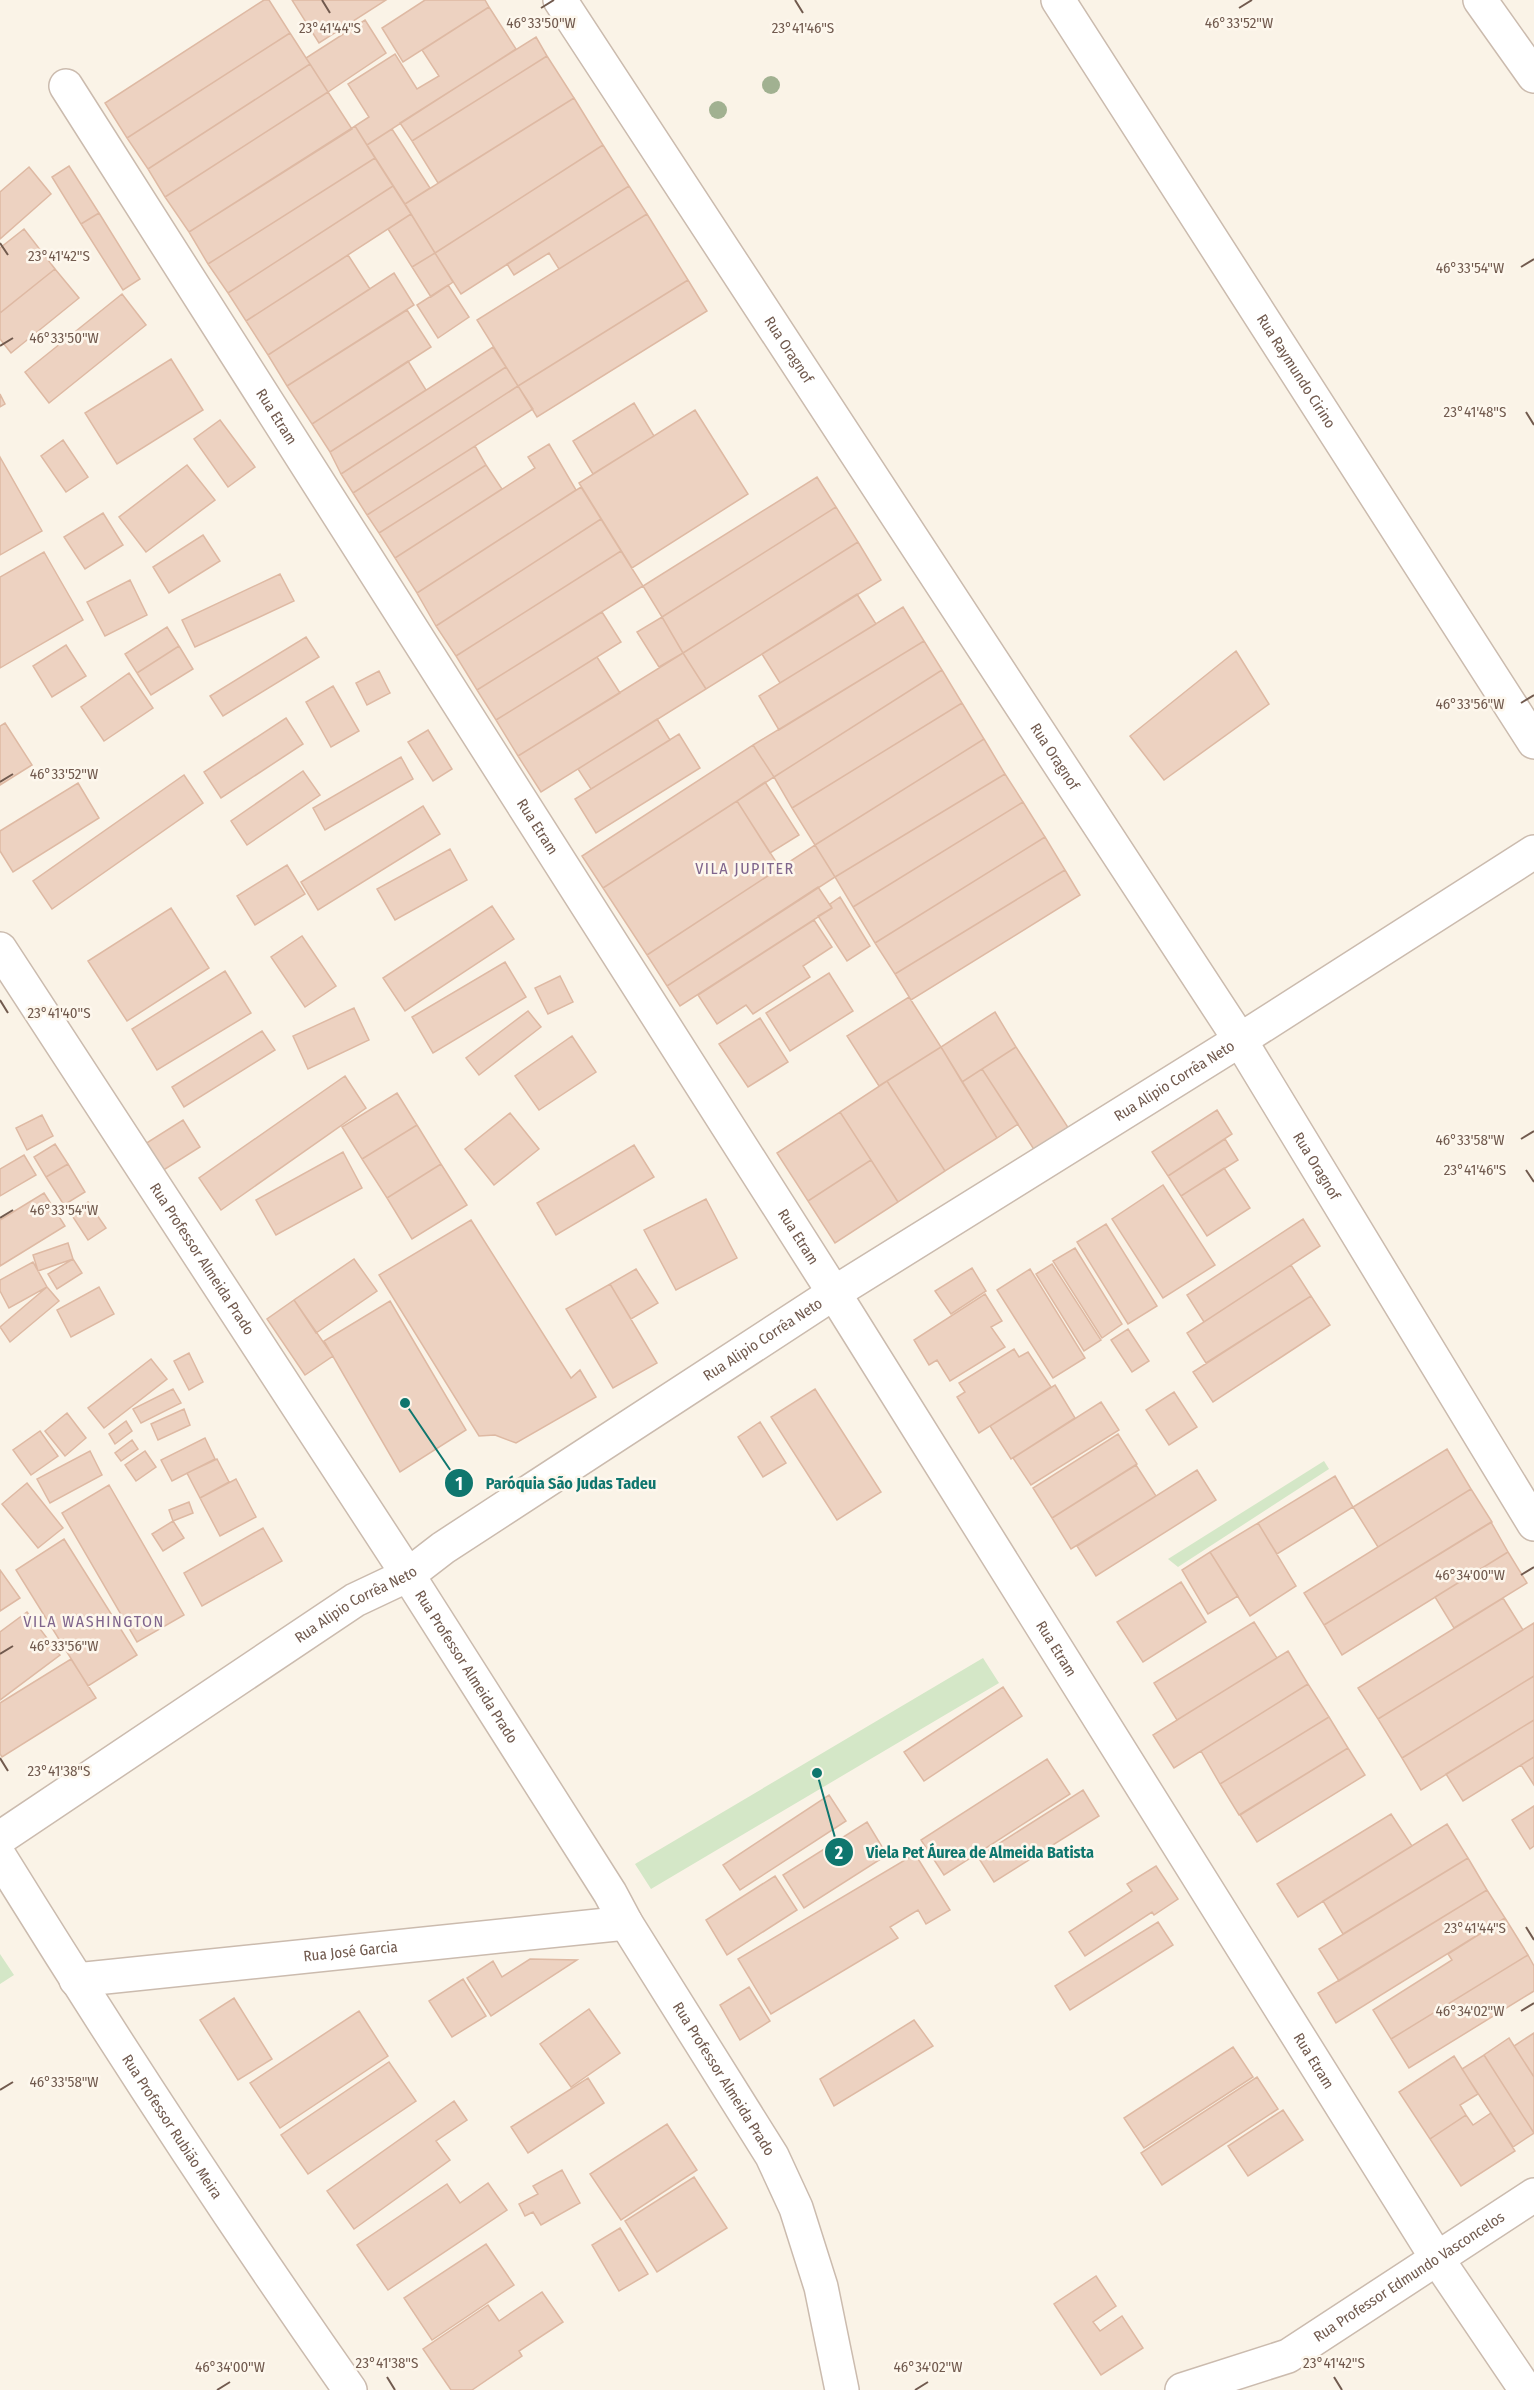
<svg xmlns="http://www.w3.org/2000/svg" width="1534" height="2390" font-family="'Fira Sans Condensed',sans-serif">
  <rect width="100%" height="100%" fill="#faf3e7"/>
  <!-- green -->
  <path fill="#d4e7c7" d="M1324 1461 1329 1469 1178 1567 1168 1559Z
    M983 1658 999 1683 651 1889 635 1864Z
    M0 1954 14 1975 0 1984Z"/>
  <!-- building -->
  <path fill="#edd2c1" stroke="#deb9a3" stroke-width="1.5" d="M264 0H269L290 33 127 138 105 103Z
    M292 0H386L319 43Z
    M425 0H485L489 7 403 62 382 28Z
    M489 7 516 49 367 145 355 126 369 117 348 84 395 54 417 89 439 76 422 50Z
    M365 20 386 53 328 92 306 58Z
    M290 33 310 64 148 169 127 138Z
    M536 37 547 56 412 141 400 123Z
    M547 56 574 98 438 183 412 141Z
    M310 64 328 92 165 197 148 169Z
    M328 92 352 129 189 232 165 197Z
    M574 98 603 145 435 253 405 204Z
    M355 126 375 158 208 264 189 232Z
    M392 129 430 188 405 204 367 145Z
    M603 145 629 186 461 294 435 253Z
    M375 158 393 186 228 293 208 264Z
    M69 166 99 213 81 224 52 177Z
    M29 167 51 194 0 239V192Z
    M393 186 411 214 246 321 228 293Z
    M629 186 647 214 559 269 549 253 514 275 507 264Z
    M99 213 140 279 123 290 81 224Z
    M411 214 435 253 412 267 388 229Z
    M647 214 688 280 518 386 477 320Z
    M24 229 55 269 0 313V248Z
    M435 253 453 282 431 297 412 267Z
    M348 255 370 289 268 355 246 321Z
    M55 269 79 298 11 353 0 339V313Z
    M394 273 414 305 287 386 268 355Z
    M688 280 707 311 537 417 518 386Z
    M448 285 469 317 438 338 417 305Z
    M122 294 146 325 49 403 25 372Z
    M407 310 431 347 312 424 287 386Z
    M493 347 506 367 341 474 330 452Z
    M171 359 203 410 117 464 85 413Z
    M408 361 426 390 330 452 312 424Z
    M506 367 518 386 353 493 341 474Z
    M518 386 533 409 367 515 353 493Z
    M0 394 5 404 0 407Z
    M634 403 654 436 593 474 573 441Z
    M695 410 748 494 632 568 579 483Z
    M220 420 255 467 228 487 194 439Z
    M63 440 88 477 66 492 41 456Z
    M549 444 576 490 417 593 395 558 535 468 528 457Z
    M475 446 486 465 379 533 367 515Z
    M0 457 42 531 0 555Z
    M187 465 215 500 146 552 119 517Z
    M486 465 502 489 395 558 379 533Z
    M817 477 836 507 662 617 643 586Z
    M581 487 601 519 436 626 417 593Z
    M836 507 858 542 683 653 662 617Z
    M103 513 123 545 85 569 64 537Z
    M601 519 621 551 456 656 436 626Z
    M203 535 220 561 169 593 153 567Z
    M858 542 881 580 706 689 683 653Z
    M621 551 643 586 477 690 456 656Z
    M44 552 83 620 0 668V577Z
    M280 574 294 601 195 647 182 620Z
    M130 580 147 615 105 636 87 602Z
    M857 594 876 624 780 683 762 654Z
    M903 607 924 641 779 730 759 696Z
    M602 612 621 642 496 720 477 690Z
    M662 617 683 653 659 667 637 632Z
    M167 627 179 646 137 673 125 654Z
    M306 637 319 657 223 716 210 696Z
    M924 641 942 670 774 777 753 745Z
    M66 645 86 676 52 697 33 666Z
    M179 646 193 669 151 695 137 673Z
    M1236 651 1269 704 1164 780 1130 736Z
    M683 653 706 689 541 792 518 756Z
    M597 657 620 693 518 756 496 720Z
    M942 670 962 703 792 808 774 777Z
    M379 671 390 693 367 705 356 683Z
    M129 673 153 708 104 741 81 707Z
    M333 686 359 731 331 747 306 702Z
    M962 703 984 739 815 845 792 808Z
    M286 718 303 744 221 798 204 772Z
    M657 719 670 740 591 789 578 769Z
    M5 723 32 765 0 785V726Z
    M428 730 452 769 433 781 408 742Z
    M679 734 700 768 596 833 575 799Z
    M984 739 1005 774 835 877 815 845Z
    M753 745 774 777 603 888 582 856Z
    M401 757 413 779 325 830 313 808Z
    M303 771 320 795 247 845 231 821Z
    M1005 774 1023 802 853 907 835 877Z
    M184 775 203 803 52 909 33 881Z
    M765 782 799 835 770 853 737 801Z
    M78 783 99 818 13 872 0 851V831Z
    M737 801 780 868 647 955 603 888Z
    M1023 802 1045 837 875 943 853 907Z
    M423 806 440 834 318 910 301 882Z
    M1045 837 1065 870 895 974 875 943Z
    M815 845 835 877 667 986 647 955Z
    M450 849 467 880 395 920 377 889Z
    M287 865 305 894 255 925 237 896Z
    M1065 870 1080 895 911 1000 895 974Z
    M818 887 832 908 680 1006 667 986Z
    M840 897 870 946 847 961 818 916 832 908 830 904Z
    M492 906 514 939 405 1011 383 978Z
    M171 908 209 968 127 1021 88 961Z
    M814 920 832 947 803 966 810 977 753 1014 746 1005 717 1024 698 995Z
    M302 936 336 986 305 1007 271 957Z
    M505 962 526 997 433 1053 412 1017Z
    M225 971 251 1013 157 1070 132 1029Z
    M829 973 853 1011 790 1051 766 1013Z
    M560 976 573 1002 548 1014 535 988Z
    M909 997 941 1047 879 1086 847 1036Z
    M354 1008 369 1040 308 1069 293 1036Z
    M528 1011 541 1027 479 1075 466 1058Z
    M995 1012 1016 1047 962 1082 941 1047Z
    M760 1018 788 1062 748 1087 719 1044Z
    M262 1031 275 1050 184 1107 172 1087Z
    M572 1036 596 1072 539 1110 515 1076Z
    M941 1047 997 1138 945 1171 887 1081Z
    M1016 1047 1069 1129 1035 1151 982 1069Z
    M982 1069 1018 1124 997 1138 962 1082Z
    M345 1076 366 1108 221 1210 199 1178Z
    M887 1081 945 1171 898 1202 840 1112Z
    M397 1093 417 1125 362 1159 342 1127Z
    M1217 1110 1232 1134 1168 1176 1152 1152Z
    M840 1112 871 1160 808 1201 777 1153Z
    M510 1113 539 1149 494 1185 465 1149Z
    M42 1115 53 1136 27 1150 16 1128Z
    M183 1120 200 1147 162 1171 145 1144Z
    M417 1125 441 1164 387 1198 362 1159Z
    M1225 1139 1238 1160 1181 1196 1168 1176Z
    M55 1144 68 1164 46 1177 34 1157Z
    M634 1145 654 1177 556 1235 537 1203Z
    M343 1152 362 1188 276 1235 256 1200Z
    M24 1155 36 1175 0 1196V1169Z
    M871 1160 898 1202 835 1243 808 1201Z
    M68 1164 85 1192 64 1205 46 1177Z
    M441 1164 467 1205 412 1239 387 1198Z
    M1224 1168 1250 1208 1207 1236 1181 1196Z
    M1163 1185 1215 1265 1163 1298 1112 1219Z
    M44 1193 65 1226 0 1266V1220Z
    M706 1199 737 1258 676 1290 644 1230Z
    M88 1202 106 1228 88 1240 71 1214Z
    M1303 1219 1320 1246 1204 1322 1187 1295Z
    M471 1220 571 1378 580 1370 596 1397 516 1443 495 1435 479 1436 379 1275Z
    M1106 1224 1157 1306 1128 1324 1077 1242Z
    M68 1243 73 1259 38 1271 33 1255Z
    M1075 1248 1122 1324 1102 1338 1053 1261Z
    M73 1259 82 1273 57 1289 48 1274Z
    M354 1259 377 1291 316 1333 294 1300Z
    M33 1262 47 1287 9 1308 0 1291V1280Z
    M1052 1264 1101 1340 1084 1351 1036 1274Z
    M1291 1265 1311 1296 1206 1363 1187 1333Z
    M972 1268 986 1291 951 1314 935 1291Z
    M636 1269 658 1303 631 1319 610 1284Z
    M1030 1269 1085 1358 1053 1378 997 1290Z
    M610 1284 657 1363 613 1388 566 1309Z
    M47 1287 59 1301 10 1342 0 1327Z
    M99 1287 114 1314 71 1337 57 1310Z
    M985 1294 1002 1321 991 1327 1005 1347 950 1381 937 1360 929 1365 914 1340Z
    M1311 1296 1330 1325 1213 1402 1193 1372Z
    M294 1300 333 1356 305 1375 267 1319Z
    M390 1301 466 1430 400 1472 324 1341Z
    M1128 1329 1149 1361 1132 1372 1111 1340Z
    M1014 1349 1019 1357 1028 1352 1051 1387 979 1433 957 1397 965 1392 959 1383Z
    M189 1353 203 1382 189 1390 174 1361Z
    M151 1359 167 1379 104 1428 88 1408Z
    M1055 1385 1075 1418 1011 1459 990 1426Z
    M173 1389 181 1403 141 1423 133 1409Z
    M815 1389 881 1492 837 1520 771 1417Z
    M1174 1392 1197 1427 1169 1445 1146 1410Z
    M1101 1402 1119 1430 1031 1485 1013 1458Z
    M184 1409 190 1425 158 1440 151 1424Z
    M67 1413 86 1438 65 1456 45 1431Z
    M126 1421 132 1431 115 1444 109 1434Z
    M760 1422 786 1463 763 1477 738 1437Z
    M40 1431 58 1456 31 1475 13 1450Z
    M1118 1434 1137 1464 1052 1518 1033 1488Z
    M205 1438 215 1459 172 1481 161 1460Z
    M132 1440 138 1449 121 1461 115 1453Z
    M1447 1449 1471 1489 1378 1547 1353 1507Z
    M90 1451 102 1475 50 1503 37 1479Z
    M145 1451 156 1467 136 1481 125 1465Z
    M217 1459 229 1482 200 1498 187 1473Z
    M1136 1465 1156 1496 1071 1549 1052 1518Z
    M1197 1470 1216 1500 1096 1576 1077 1546Z
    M1335 1476 1353 1507 1277 1554 1258 1523Z
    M236 1479 256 1517 220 1536 200 1498Z
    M27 1483 63 1528 38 1548 2 1504Z
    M109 1485 184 1615 137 1642 62 1513Z
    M1471 1489 1492 1522 1324 1625 1304 1593Z
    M189 1502 193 1513 173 1521 169 1510Z
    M173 1521 184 1538 163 1551 152 1534Z
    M1491 1522 1508 1552 1342 1655 1324 1625Z
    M1258 1523 1296 1586 1250 1616 1210 1552Z
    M263 1528 282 1561 202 1606 184 1573Z
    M64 1539 137 1655 88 1686 16 1570Z
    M1210 1552 1238 1596 1208 1614 1182 1570Z
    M1508 1552 1527 1583 1454 1628 1435 1597Z
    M0 1570 20 1598 0 1611Z
    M1181 1582 1206 1622 1143 1662 1117 1622Z
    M1503 1598 1523 1630 1378 1719 1358 1688Z
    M27 1612 60 1655 0 1700V1632Z
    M1254 1622 1277 1658 1177 1720 1154 1683Z
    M1534 1623V1676L1402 1758 1378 1719Z
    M1288 1651 1308 1684 1174 1768 1153 1735Z
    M71 1659 96 1698 2 1757 0 1754V1703Z
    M1534 1676V1720L1421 1790 1402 1758Z
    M1308 1684 1329 1717 1220 1784 1201 1751Z
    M1003 1687 1022 1716 924 1781 904 1752Z
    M1329 1717 1348 1748 1239 1815 1220 1784Z
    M1534 1720V1757L1463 1801 1446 1774Z
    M1348 1748 1365 1775 1257 1842 1240 1815Z
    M1534 1757V1785L1521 1765Z
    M1047 1759 1070 1794 944 1875 921 1840Z
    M1083 1790 1099 1816 994 1882 978 1857Z
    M829 1795 846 1821 740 1890 723 1865Z
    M1534 1806V1846L1530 1849 1512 1820Z
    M1391 1814 1412 1846 1298 1917 1277 1884Z
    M867 1822 887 1855 804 1908 783 1875Z
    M1447 1824 1468 1858 1343 1934 1323 1901Z
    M915 1854 950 1910 926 1924 918 1910 890 1927 898 1938 771 2014 738 1959Z
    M1468 1858 1487 1890 1339 1981 1319 1949Z
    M1156 1866 1178 1899 1154 1915 1152 1912 1085 1956 1069 1932 1132 1891 1127 1884Z
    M775 1876 797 1910 727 1955 706 1920Z
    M1487 1890 1505 1918 1336 2023 1318 1993Z
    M1505 1918 1528 1955 1391 2039 1373 2010 1452 1960 1448 1954Z
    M1158 1922 1173 1945 1070 2010 1055 1986Z
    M1528 1955 1534 1966V1991L1409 2068 1391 2039Z
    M530 1959 577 1960 491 2016 467 1978 493 1961 502 1977Z
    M463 1979 486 2016 452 2037 429 2001Z
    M749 1987 770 2021 740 2040 720 2005Z
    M234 1998 272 2059 238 2080 200 2020Z
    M589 2009 620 2053 571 2087 540 2044Z
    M359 2011 388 2056 280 2128 250 2083Z
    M914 2020 933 2046 834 2106 820 2079Z
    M1534 2033V2077L1514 2046Z
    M1509 2038 1534 2077V2133L1484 2055Z
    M1233 2047 1253 2077 1144 2148 1124 2118Z
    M1484 2055 1534 2133 1513 2147 1462 2069Z
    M1454 2056 1478 2094 1460 2105 1466 2115 1430 2139 1399 2092Z
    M389 2062 416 2101 308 2174 281 2135Z
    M1257 2077 1278 2109 1162 2185 1141 2153Z
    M588 2078 604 2103 528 2153 511 2127Z
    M454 2101 467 2120 436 2141 450 2160 354 2229 327 2191Z
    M1283 2110 1303 2140 1248 2176 1228 2146Z
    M1491 2113 1515 2151 1461 2186 1430 2139 1466 2115 1473 2125Z
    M667 2124 697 2170 621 2220 590 2174Z
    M562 2170 580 2203 541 2225 533 2212 525 2216 519 2204 538 2194 533 2186Z
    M694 2177 727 2228 657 2272 625 2221Z
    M488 2183 507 2210 388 2290 357 2245 447 2184 460 2203Z
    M620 2228 648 2274 619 2291 592 2245Z
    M486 2244 514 2285 432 2340 404 2298Z
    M1096 2276 1116 2306 1093 2322 1100 2331 1122 2316 1143 2348 1101 2375 1054 2304Z
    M542 2292 563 2322 519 2351 522 2356 472 2390H451L423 2349 488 2305 499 2321Z"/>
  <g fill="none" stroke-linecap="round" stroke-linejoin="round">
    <!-- minor casing -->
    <g stroke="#cbbbae" stroke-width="36">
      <g id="minor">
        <path id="s1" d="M560 0 1240 1040 1534 1524"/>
        <path id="s2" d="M1058 0 1534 742"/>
        <path d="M1480 0 1534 76"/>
        <path id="s3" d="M66 86 834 1293 1438 2260 1526 2390"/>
        <path id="s4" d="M0 949 408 1575 610 1893 626 1923 772 2156 796 2208 821 2287 842 2390"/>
        <path id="s5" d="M0 1838 355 1600 408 1575 443 1548 834 1293 1240 1040 1534 852"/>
        <path id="s6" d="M0 1857C112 2038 228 2216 350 2390"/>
        <path id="s7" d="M76 1980 626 1923"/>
        <path id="s8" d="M1182 2390 1288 2356 1534 2195"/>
      </g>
    </g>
    <!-- minor -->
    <use href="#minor" stroke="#fff" stroke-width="33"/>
  </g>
  <!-- trees -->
  <g fill="#a1b191">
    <circle cx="771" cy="85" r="9"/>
    <circle cx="718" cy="110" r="9"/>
  </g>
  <!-- ticks -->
  <path fill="none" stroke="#715a4e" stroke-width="2" d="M322 0 330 13M795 0 803 13M541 8 554 0M1239 8 1252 0M0 243 8 255M1521 267 1534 259M0 346 13 338M1526 412 1534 425M1521 703 1534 695M0 782 13 774M0 1000 8 1013M1521 1139 1534 1131M1526 1170 1534 1182M0 1218 13 1210M1521 1575 1534 1567M0 1654 13 1646M0 1758 8 1771M1526 1927 1534 1940M1521 2011 1534 2003M0 2090 13 2082M387 2377 395 2390M1334 2377 1342 2390M217 2390 230 2382M915 2390 928 2382"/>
  <g text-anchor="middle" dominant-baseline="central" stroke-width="5" stroke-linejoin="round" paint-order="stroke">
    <!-- street labels -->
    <g font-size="15" fill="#715a4e" stroke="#fdf7ed">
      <text stroke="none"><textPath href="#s1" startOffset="418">Rua Oragnof</textPath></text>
      <text stroke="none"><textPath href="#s2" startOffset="441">Rua Raymundo Cirino</textPath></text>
      <text stroke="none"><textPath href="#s3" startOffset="392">Rua Etram</textPath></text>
      <text stroke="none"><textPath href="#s1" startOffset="904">Rua Oragnof</textPath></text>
      <text stroke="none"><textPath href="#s3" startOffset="878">Rua Etram</textPath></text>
      <text stroke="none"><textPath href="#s5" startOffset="1398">Rua Alipio Corrêa Neto</textPath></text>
      <text stroke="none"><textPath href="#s1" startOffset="1390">Rua Oragnof</textPath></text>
      <text stroke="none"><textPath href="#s3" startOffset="1364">Rua Etram</textPath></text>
      <text stroke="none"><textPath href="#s4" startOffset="370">Rua Professor Almeida Prado</textPath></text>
      <text stroke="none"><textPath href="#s5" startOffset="912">Rua Alipio Corrêa Neto</textPath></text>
      <text stroke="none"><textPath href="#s5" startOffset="426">Rua Alipio Corrêa Neto</textPath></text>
      <text stroke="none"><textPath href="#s3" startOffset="1850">Rua Etram</textPath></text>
      <text stroke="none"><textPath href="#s4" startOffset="856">Rua Professor Almeida Prado</textPath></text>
      <text stroke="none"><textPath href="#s7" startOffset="276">Rua José Garcia</textPath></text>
      <text stroke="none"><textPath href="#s3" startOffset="2336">Rua Etram</textPath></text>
      <text stroke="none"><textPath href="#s4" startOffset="1342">Rua Professor Almeida Prado</textPath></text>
      <text stroke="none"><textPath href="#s6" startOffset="320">Rua Professor Rubião Meira</textPath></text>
      <text stroke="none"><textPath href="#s8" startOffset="256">Rua Professor Edmundo Vasconcelos</textPath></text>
    </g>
    <!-- neighbourhood labels -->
    <g font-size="16" letter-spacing="1.5" fill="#80668d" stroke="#fdf7ed">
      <text x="745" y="868">VILA JUPITER</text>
      <text x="94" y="1621">VILA WASHINGTON</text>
    </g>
  </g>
  <g font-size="15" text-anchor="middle" fill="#715a4e" stroke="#fdf7ed" stroke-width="5" stroke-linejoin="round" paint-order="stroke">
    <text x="541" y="28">46°33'50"W</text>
    <text x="1239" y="28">46°33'52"W</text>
    <text x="330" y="33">23°41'44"S</text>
    <text x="803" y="33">23°41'46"S</text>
    <text x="59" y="261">23°41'42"S</text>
    <text x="1470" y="273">46°33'54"W</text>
    <text x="64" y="343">46°33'50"W</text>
    <text x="1475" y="417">23°41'48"S</text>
    <text x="1470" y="709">46°33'56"W</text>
    <text x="64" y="779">46°33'52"W</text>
    <text x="59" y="1018">23°41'40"S</text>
    <text x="1470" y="1145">46°33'58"W</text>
    <text x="1475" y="1175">23°41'46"S</text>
    <text x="64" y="1215">46°33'54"W</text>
    <text x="1470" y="1580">46°34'00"W</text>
    <text x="64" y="1651">46°33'56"W</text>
    <text x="59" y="1776">23°41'38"S</text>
    <text x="1475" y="1933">23°41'44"S</text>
    <text x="1470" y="2016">46°34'02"W</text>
    <text x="64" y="2087">46°33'58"W</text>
    <text x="387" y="2368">23°41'38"S</text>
    <text x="1334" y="2368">23°41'42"S</text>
    <text x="230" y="2372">46°34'00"W</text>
    <text x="928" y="2372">46°34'02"W</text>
  </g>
  <!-- callouts -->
  <path fill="none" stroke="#0f766e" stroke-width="2" d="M405 1403L459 1483M817 1773L839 1852"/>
  <g fill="#0f766e" stroke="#fdf7ed" stroke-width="2">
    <circle cx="405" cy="1403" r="6"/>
    <circle cx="817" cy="1773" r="6"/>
    <circle cx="459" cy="1483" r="15"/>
    <circle cx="839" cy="1852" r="15"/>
  </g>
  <g font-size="18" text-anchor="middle" font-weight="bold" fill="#fff">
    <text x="459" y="1490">1</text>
    <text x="839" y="1859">2</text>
  </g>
  <g font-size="16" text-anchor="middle" font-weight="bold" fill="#0f766e" stroke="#fdf7ed" stroke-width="5" stroke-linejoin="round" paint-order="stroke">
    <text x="571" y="1489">Paróquia São Judas Tadeu</text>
    <text x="980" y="1858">Viela Pet Áurea de Almeida Batista</text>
  </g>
</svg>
